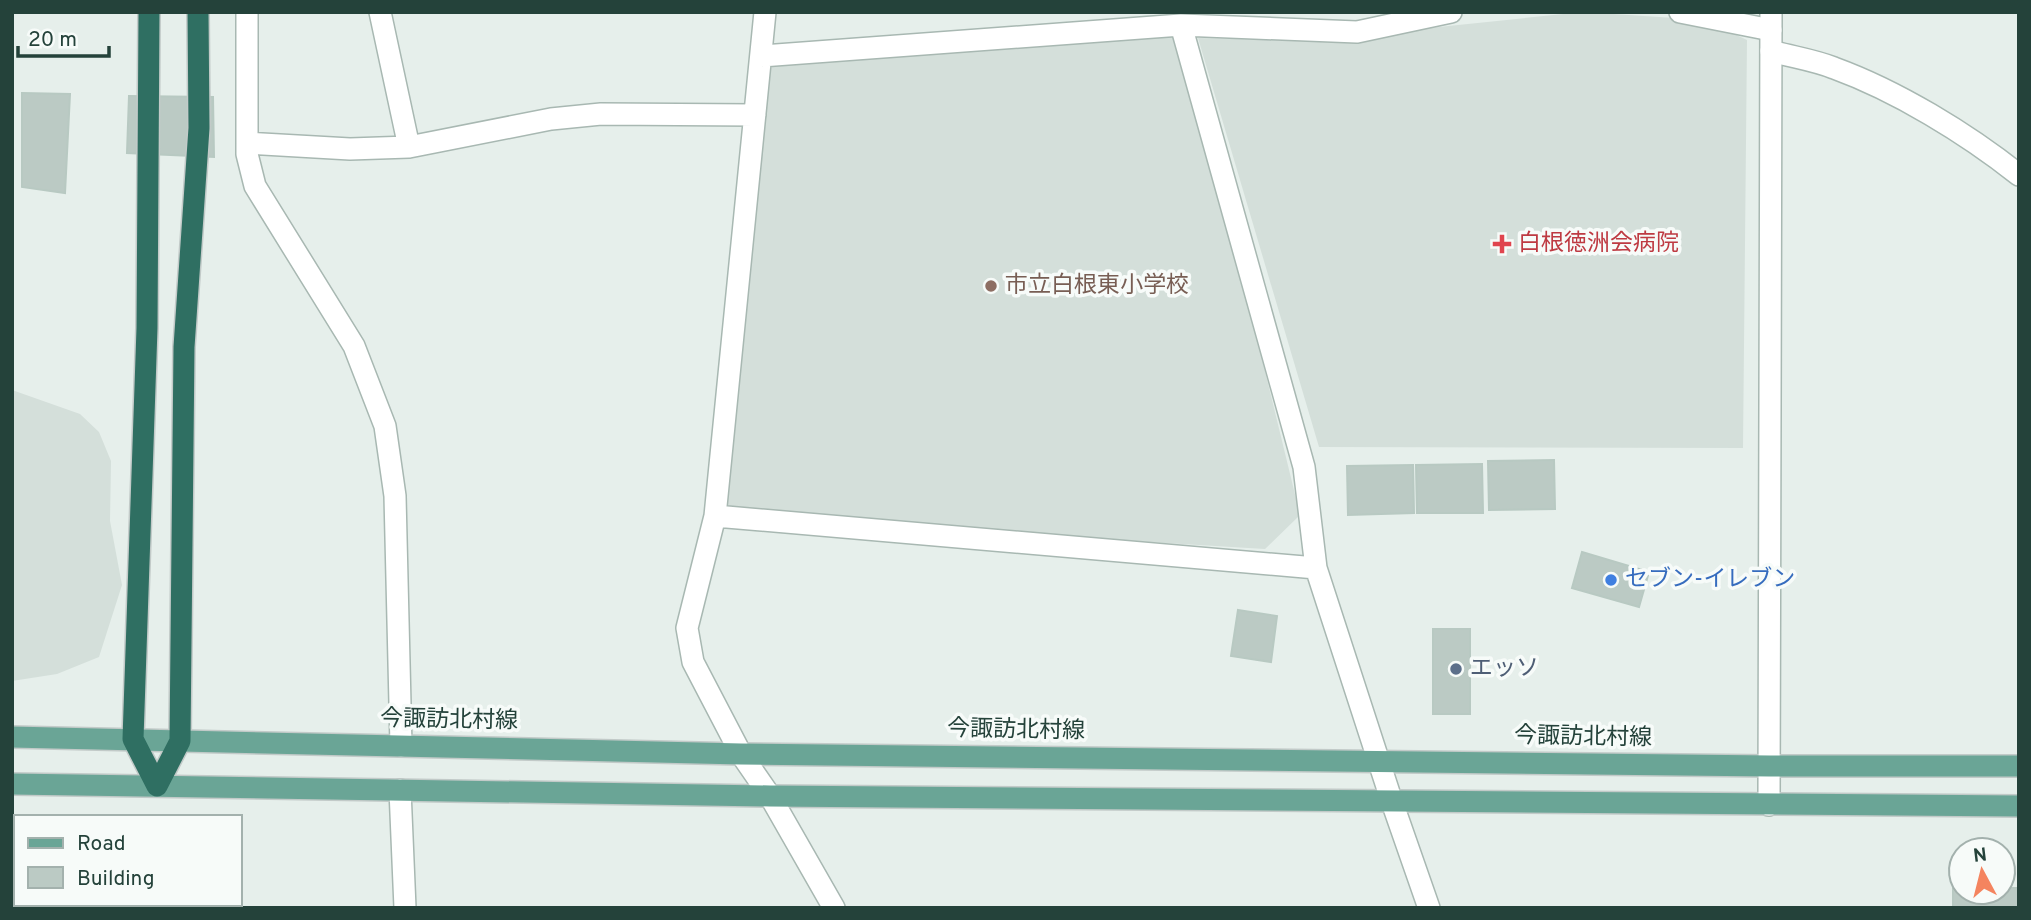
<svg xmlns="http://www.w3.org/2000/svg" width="2031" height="920" font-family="Overpass,'Noto Sans JP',sans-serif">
  <rect width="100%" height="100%" fill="#e6efeb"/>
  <!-- built -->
  <path fill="#d4dfda" d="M1583 12 1705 20 1747 40 1743 448 1319 447 1198 38 1303 41Z
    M1181 25 1300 515 1265 549 715 516 761 56Z
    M12 390 80 414 99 432 111 461 110 521 122 585 99 657 57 674 12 681Z"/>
  <!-- building -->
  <path fill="#bbcac4" stroke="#b8c9c2" stroke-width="2" d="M22 93 70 94 65 193 22 187Z
    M129 96 213 97 214 157 127 153Z
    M1554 460 1555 509 1489 510 1488 461Z
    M1482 464 1483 513H1417L1416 465Z
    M1413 465 1414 513 1348 515 1347 466Z
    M1582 552 1649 572 1639 607 1572 588Z
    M1238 610 1277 616 1271 662 1231 656Z
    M1433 629H1470V714H1433Z
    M2003 888H2019V908H1953V889H1961V892H2003Z"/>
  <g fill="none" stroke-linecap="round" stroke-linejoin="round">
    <!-- minor casing -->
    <g stroke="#a8b8b2" stroke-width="24">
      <path id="minor" d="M247 12V154L255 186 354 346 385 426 395 496 401 746
        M380 12 409 147
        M765 12 715 516 687 628 693 662 741 754 770 796 834 908
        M1680 12 1771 30
        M1181 25 1304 467 1316 568 1392 802 1429 908
        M1771 51C1792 57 1814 60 1834 68 1897 91 1966 133 2019 175
        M761 56 1181 25 1357 32 1451 12
        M247 143 350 149 409 147 551 119 601 114 755 115
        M715 516 1316 568
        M400 790 405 908"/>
    </g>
    <!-- tertiary casing -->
    <g stroke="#a8b8b2" stroke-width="24">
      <path id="tertiary" d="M1769 805 1771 12"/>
    </g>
    <!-- primary casing -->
    <g stroke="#c2cac8" stroke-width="24">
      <path id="primary" d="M12 737 741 754 1770 766H2019
        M12 784 770 796 2019 806"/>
    </g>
    <!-- motorway casing -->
    <g stroke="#c2cac8" stroke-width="24">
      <path id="motorway" d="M149 12 147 328 133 739 157 786
        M157 786 180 741 184 347 199 128 198 12"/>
    </g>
    <!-- minor -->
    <use href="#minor" stroke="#fff" stroke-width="21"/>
    <!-- tertiary -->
    <use href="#tertiary" stroke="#fff" stroke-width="21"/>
    <!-- primary -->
    <use href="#primary" stroke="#6aa596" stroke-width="21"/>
    <!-- motorway -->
    <use href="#motorway" stroke="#2f6f62" stroke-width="21"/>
  </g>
  <!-- markers -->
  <path fill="#e0444e" stroke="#f7fbf9" stroke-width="2.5" d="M1498.5 233.5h7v7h7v7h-7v7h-7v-7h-7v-7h7z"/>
  <circle fill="#8d6e63" stroke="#f7fbf9" stroke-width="2.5" cx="991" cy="286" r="7"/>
  <circle fill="#3f7fe0" stroke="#f7fbf9" stroke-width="2.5" cx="1611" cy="580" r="7"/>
  <circle fill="#5c6f8a" stroke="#f7fbf9" stroke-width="2.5" cx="1456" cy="669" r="7"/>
  <g text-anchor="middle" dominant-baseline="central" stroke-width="7" stroke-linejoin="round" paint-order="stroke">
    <!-- health labels -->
    <g font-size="23" fill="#be3a42" stroke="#f7fbf9" text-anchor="start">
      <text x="1518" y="244">白根徳洲会病院</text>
    </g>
    <!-- education labels -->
    <g font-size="23" fill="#785e54" stroke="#f7fbf9" text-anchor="start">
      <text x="1005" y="286">市立白根東小学校</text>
    </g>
    <!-- shop labels -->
    <g font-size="23" fill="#366cbe" stroke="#f7fbf9" text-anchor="start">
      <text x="1625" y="580">セブン-イレブン</text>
    </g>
    <!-- service labels -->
    <g font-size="23" fill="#4e5e75" stroke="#f7fbf9" text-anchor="start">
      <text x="1470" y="669">エッソ</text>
    </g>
    <!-- street labels -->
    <g font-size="23" fill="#24423a" stroke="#f7fbf9">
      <text transform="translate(449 721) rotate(1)">今諏訪北村線</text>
      <text transform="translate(1016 731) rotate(1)">今諏訪北村線</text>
      <text transform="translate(1583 738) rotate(1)">今諏訪北村線</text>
    </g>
  </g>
  <!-- border -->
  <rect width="2031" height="920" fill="none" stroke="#24423a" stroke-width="28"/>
  <!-- legend -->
  <rect x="14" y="815" width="228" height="91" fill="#f7fbf9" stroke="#a3b1ad" stroke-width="2"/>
  <rect x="28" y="838" width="35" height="10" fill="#6aa596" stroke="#a3b1ad" stroke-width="2"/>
  <text x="77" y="850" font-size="21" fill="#24423a">Road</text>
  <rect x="28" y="867" width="35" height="21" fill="#bbcac4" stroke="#a3b1ad" stroke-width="2"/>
  <text x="77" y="885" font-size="21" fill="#24423a">Building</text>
  <!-- north arrow -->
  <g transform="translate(1982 871) rotate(353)"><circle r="33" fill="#f7fbf9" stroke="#a3b1ad" stroke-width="2"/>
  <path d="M0-5L12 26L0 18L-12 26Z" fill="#f4845f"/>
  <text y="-10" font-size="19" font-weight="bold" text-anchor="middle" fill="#24423a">N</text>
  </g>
  <!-- scale -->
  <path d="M18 46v10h91v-10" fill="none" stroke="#24423a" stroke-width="3.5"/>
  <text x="28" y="46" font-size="21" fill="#24423a" stroke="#f7fbf9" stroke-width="5" paint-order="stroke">20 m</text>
</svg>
